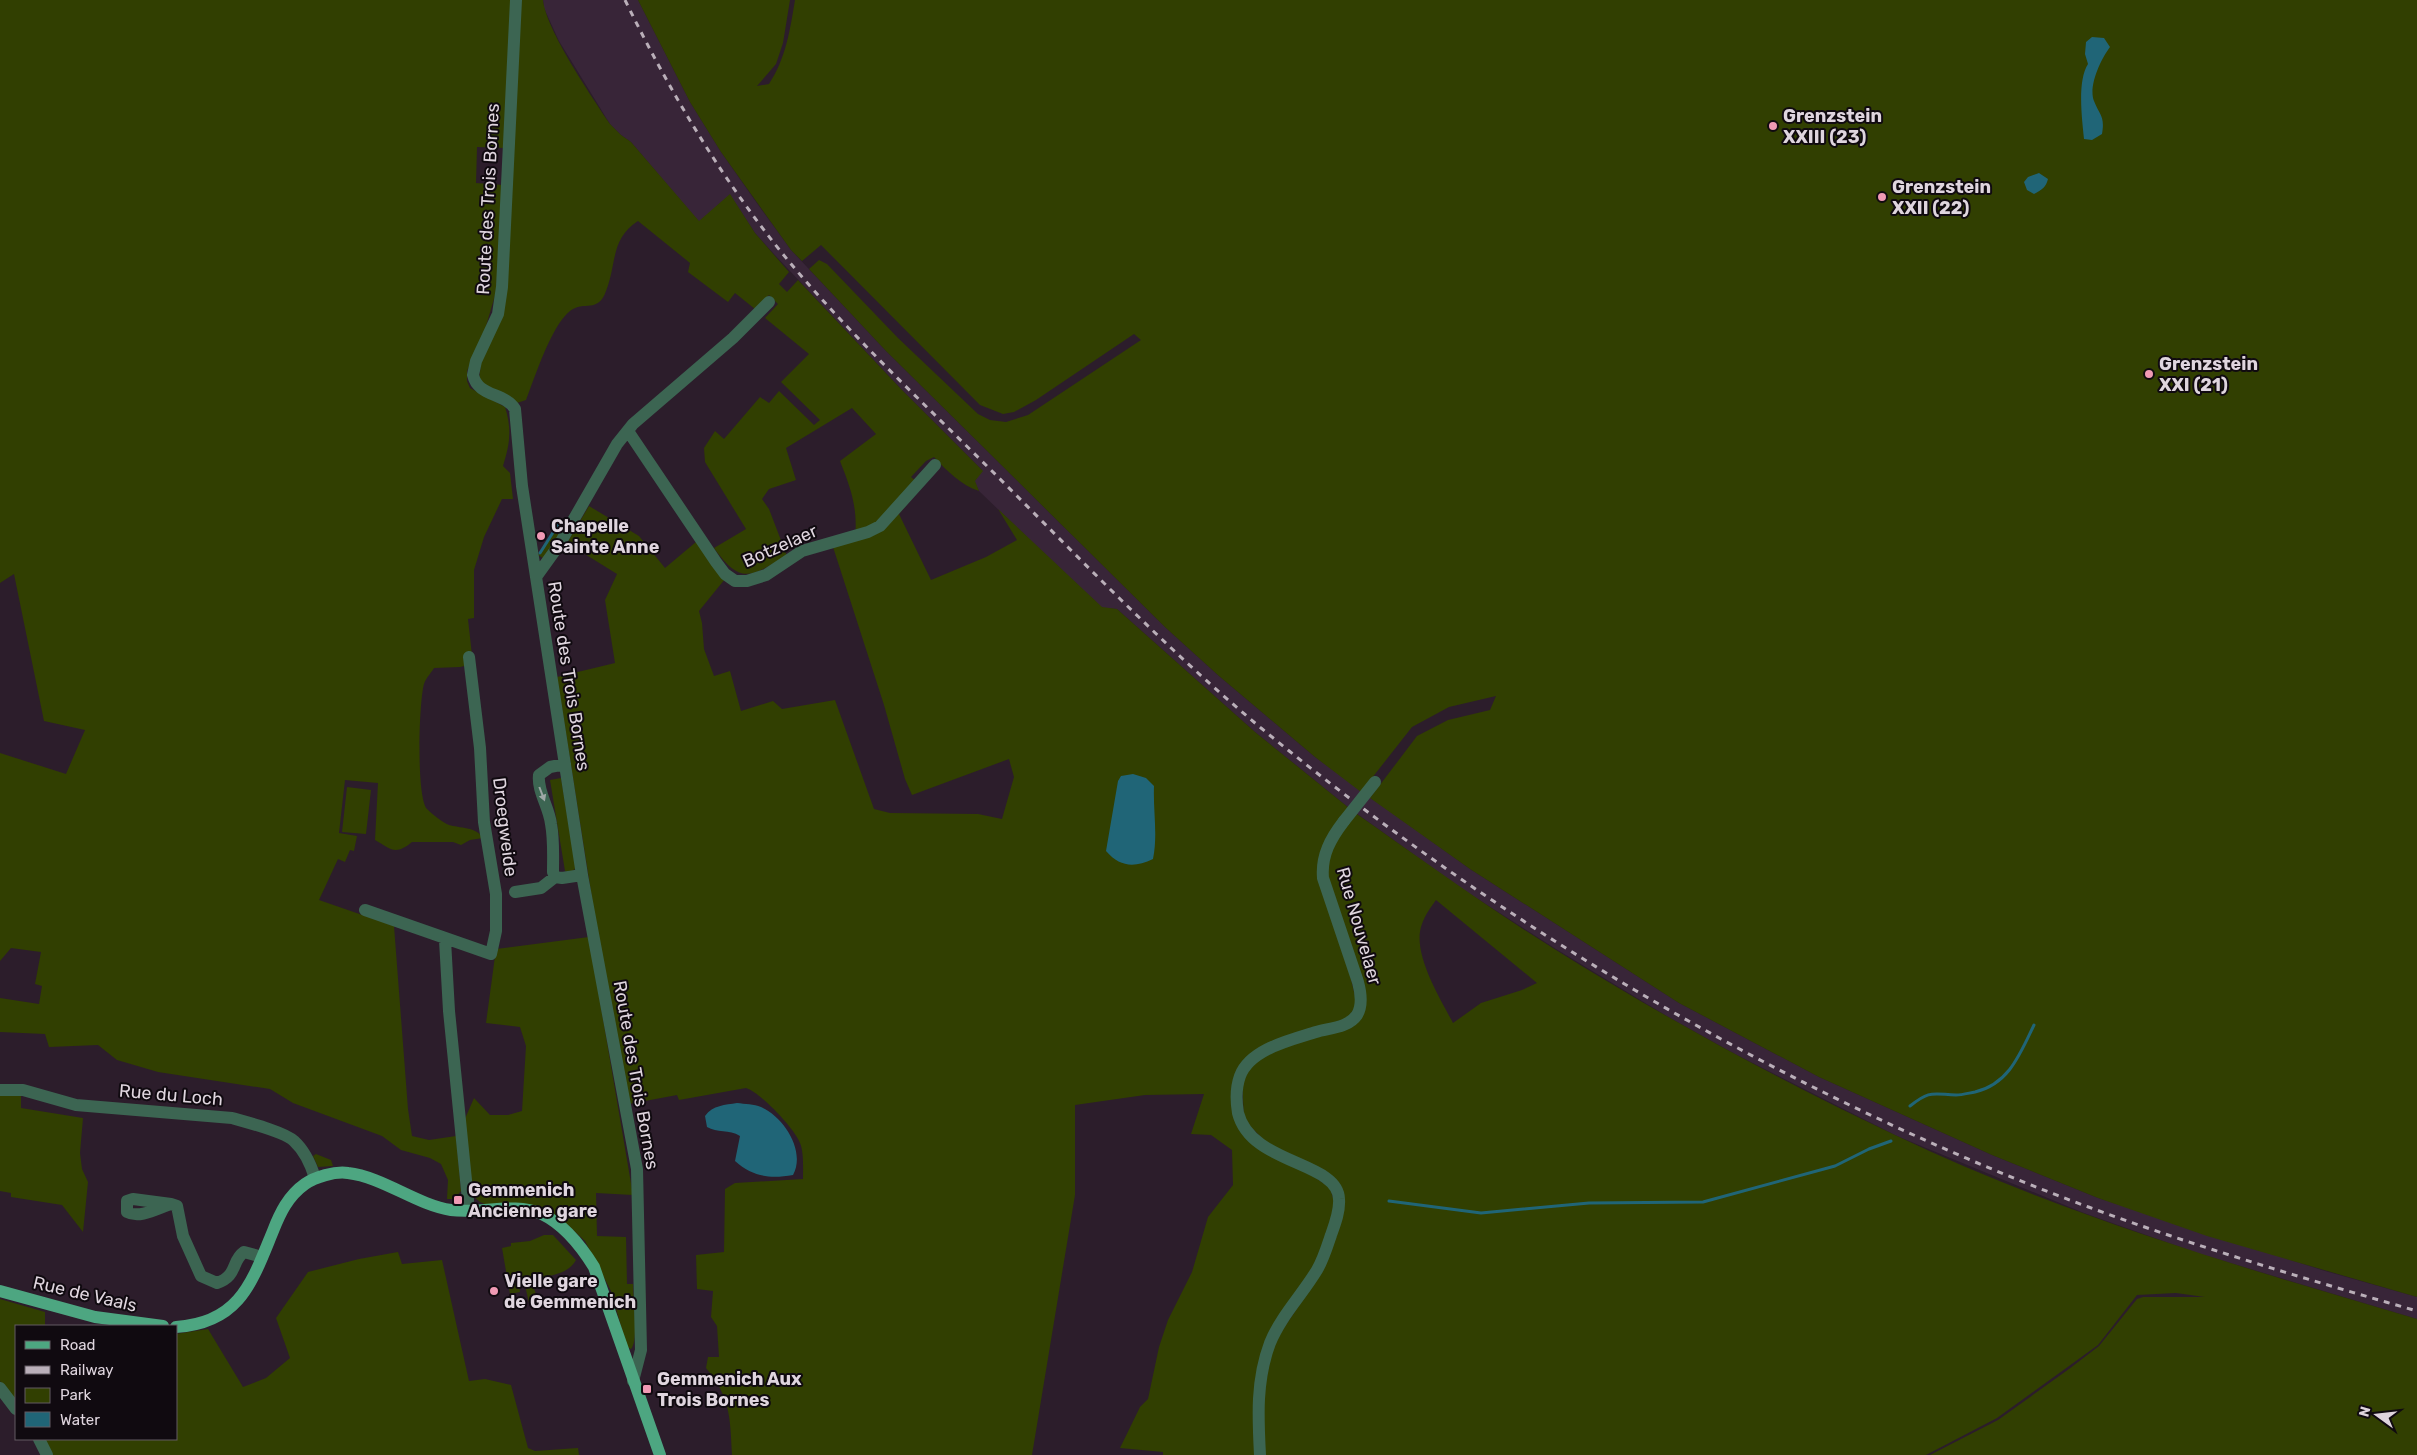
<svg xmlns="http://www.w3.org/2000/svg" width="2417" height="1455" font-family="Rubik,sans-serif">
  <rect width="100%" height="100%" fill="#2c1d2b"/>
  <!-- built -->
  <path fill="#382538" d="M543 0H638L690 102 721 152 756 202 791 250 886 351 1166 628 1219 676 1315 757 1470 869 1679 1003 1819 1077 1992 1155 2098 1198 2325 1271 2417 1297V1319L2197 1253 2084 1213 1897 1136 1735 1054 1670 1018 1556 949 1459 887 1349 808 1255 732 1117 609 1102 608 1036 546 979 491 974 481 982 470 901 389 773 253 755 233 730 195 699 222 631 142 621 135 610 124 559 41 544 8Z"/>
  <!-- green -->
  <path fill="#313f01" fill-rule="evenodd" d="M0 0H512L505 148 477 147 476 183 503 185 498 285 484 333 467 371V381L470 388 505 407C512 429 510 444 503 466L510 473 513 499H502L484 537 474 570V618L468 619 473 664 460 667 434 668C431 673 426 678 424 684 419 701 416 797 427 809 432 814 442 822 449 825 459 828 477 827 483 838L470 840 461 845 453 842H412C395 856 391 849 375 840L378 783 345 780 339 833 357 836 354 851 350 850 345 862 338 859 319 900 394 926 408 1109 412 1136 429 1140 456 1136 461 1191 454 1199H447L448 1180 441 1164 430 1158 401 1150 382 1136 293 1103 270 1089 158 1072 117 1060 98 1045 49 1047 45 1034 0 1032V998L39 1004 42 986 35 984 41 952 11 948 0 961V753L66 774 85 730 44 721 14 574 0 583Z
    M521 0H543C546 30 592 97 610 124L621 135 631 142 699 221 730 194 755 233 789 272 779 284 787 292 798 280 901 389 983 471 975 481 979 491C961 485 947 471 934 457L926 461 911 477 922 486 899 514 931 580 986 557 1017 540 998 509 1102 607 1117 609 1255 732 1349 808 1322 854 1357 1005 1346 1020 1245 1061 1236 1122 1330 1188 1336 1208 1316 1268 1267 1343 1257 1455H1163V1452L1120 1448 1140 1407 1148 1399 1159 1347 1168 1320 1192 1272 1208 1217 1233 1185 1232 1150 1211 1135 1191 1134 1204 1094 1145 1095 1075 1105V1195L1032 1455H732C730 1418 731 1398 706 1368L708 1357H719L717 1326 711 1317 713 1291 697 1289 696 1255 724 1252 725 1189 735 1183 803 1179C803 1168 804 1153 800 1143 795 1129 760 1092 746 1088L679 1100 677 1095 629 1104 605 980 557 677 615 663 605 600 617 574 567 543 589 506 639 536 665 568 696 542 725 579 699 611 702 623 704 649 714 676 730 671 741 711 773 701 782 709 835 700 874 809 890 813 978 814 1002 819 1014 777 1009 759 912 795 905 779 884 705 833 547 855 539C858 508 851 489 840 461L876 434 852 408 786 448 796 480 769 489 762 499 769 509 787 556C751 575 742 587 714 548L746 529 705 462 704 448 715 431 724 439 760 397 769 403 779 391 814 425 820 420 781 382 809 354 765 318 778 304 769 295 755 309 735 293 728 302 688 272 690 263 638 221C610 239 617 264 606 291 598 314 584 300 570 311 551 326 535 377 526 400L517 403 479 382 481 362 492 336Z
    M638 0H790L783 43 776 64 757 86 769 84C786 58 790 30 795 0H2417V1297L2207 1236 2098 1198 1992 1155 1819 1077 1679 1003 1470 869 1370 798 1417 736 1448 720 1490 710 1496 696 1449 707 1412 727 1361 792 1315 757 1219 676 1166 628 886 351 809 269 819 260 827 264 898 338 978 414 990 420 1006 422 1028 415 1141 340 1134 334 1036 400 1014 412 1003 414 980 405 821 245 802 261 791 250 721 152 690 102Z
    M563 522 567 524 543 558 538 555 559 523Z
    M561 778 576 868 570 873 565 871 550 780Z
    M347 787 371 790 366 834 342 832Z
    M1354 812C1421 859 1487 907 1556 950 1665 1018 1779 1080 1895 1135 2062 1215 2240 1267 2417 1319V1455H1930L1998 1420 2069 1369 2099 1346 2137 1299 2143 1297H2205L2176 1293 2137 1295 2098 1345 1997 1418 1926 1455H1263L1260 1414 1273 1344 1311 1288 1341 1188 1273 1149 1244 1120 1242 1079 1255 1059 1363 1012 1325 877 1327 855ZM1436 900 1537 983 1522 990 1481 1003 1453 1023C1440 998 1411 952 1422 924 1425 915 1431 907 1436 900Z
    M589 937 633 1195 596 1193 597 1236 626 1237 627 1284H633C633 1298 639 1340 631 1349L627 1347 611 1291 585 1241 568 1225 487 1205 480 1202 473 1196 464 1121 474 1098 490 1115H508L522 1111 526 1046 520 1027 486 1023 496 949Z
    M0 1095H21V1108L83 1118 80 1153 82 1169 88 1182 83 1232 62 1205 11 1197V1193L0 1191Z
    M316 1154 331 1160 333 1166 318 1167 313 1156Z
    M544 1235H553L576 1260C568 1274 554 1274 542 1278V1281L533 1286 539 1302 529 1303 524 1281 519 1284 520 1292 510 1294 502 1248 511 1246V1243L530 1241Z
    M398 1252 402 1264 442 1260 469 1381 485 1379 511 1385 528 1448 535 1451 578 1448 579 1455H50L42 1439H176V1334L208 1329 243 1387 266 1378 290 1358 276 1318 308 1272 359 1259Z
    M0 1299 45 1312V1326H16V1403L0 1381Z"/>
  <!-- water -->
  <path fill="#206577" d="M2092 37 2104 38 2110 47C2101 59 2088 86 2094 101 2100 116 2105 116 2102 134L2092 140 2084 139C2082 119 2077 81 2088 64L2085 54 2086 42Z
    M2039 173 2048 179C2046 187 2042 190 2034 194L2027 190 2024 182 2028 177Z
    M1133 774 1146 778 1154 786C1153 811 1158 835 1153 859 1134 868 1120 867 1106 851L1118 781 1121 776Z
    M737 1103C745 1104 754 1104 761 1107 784 1117 806 1151 793 1175 770 1179 753 1177 735 1161L740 1136C729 1129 717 1133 707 1127L705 1116C713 1105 725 1105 737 1103Z"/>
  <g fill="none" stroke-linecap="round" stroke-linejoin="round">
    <!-- stream -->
    <path stroke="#206577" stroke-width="3" d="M540 553 559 523
      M1910 1106C1930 1090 1932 1094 1956 1095 1962 1095 1969 1093 1975 1092 2009 1084 2020 1054 2034 1025
      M1389 1201 1481 1213 1589 1203 1703 1202 1835 1166 1869 1149 1891 1141"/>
    <!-- minor -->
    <path stroke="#3c6552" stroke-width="12" d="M516 0 502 287 498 314 476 361 473 375C478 397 504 392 515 409L522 486 582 875 637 1169 641 1350 633 1381
      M628 431 716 562 725 574 735 581H747L766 575 802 551 868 532 880 526 935 465
      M536 577 559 545 617 444 633 424 733 338 769 302
      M565 764 550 767 539 775C537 791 549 807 551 824 554 840 553 856 553 872L555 877 562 878 582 875
      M515 892 541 888 555 877
      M365 910 491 954 496 931V894L484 822 480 748 469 657
      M445 940 449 1011 468 1200 466 1210
      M0 1090H23L76 1105 232 1118C246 1122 285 1132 294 1141 305 1151 311 1165 315 1178
      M171 1204C158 1208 140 1219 127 1212V1201L133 1199 171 1204 177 1206 183 1236 201 1276 217 1283C238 1276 231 1261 244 1252L262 1257
      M0 1388 16 1409
      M39 1439 47 1455
      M1260 1455C1258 1417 1256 1380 1270 1343 1281 1316 1302 1295 1317 1270 1323 1260 1327 1247 1331 1235 1335 1224 1340 1211 1339 1199 1338 1161 1251 1165 1238 1113 1236 1101 1236 1087 1240 1076 1250 1049 1291 1040 1316 1032 1329 1028 1348 1028 1357 1015 1363 1005 1361 993 1358 982L1323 878C1321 855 1331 838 1344 821"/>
    <!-- major -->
    <path stroke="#4da681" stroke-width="12" d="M0 1291 95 1317 163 1326
      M176 1327C240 1323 252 1282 273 1231 280 1213 288 1196 305 1184 315 1177 335 1171 348 1173 383 1177 417 1205 451 1210 481 1214 513 1202 542 1214 565 1225 581 1246 594 1267L660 1455"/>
    <!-- rail -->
    <path stroke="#baafb9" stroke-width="3" stroke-dasharray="6 6" stroke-linecap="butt" d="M625 0C669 90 719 175 782 253 849 335 929 408 1004 483 1088 567 1170 652 1261 728 1490 917 1750 1072 2026 1183 2153 1234 2285 1273 2417 1311"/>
    <!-- minor-bridge -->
    <path stroke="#3c6552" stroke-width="12" d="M1344 821 1375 782"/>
  </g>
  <!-- one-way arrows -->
  <defs><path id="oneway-solid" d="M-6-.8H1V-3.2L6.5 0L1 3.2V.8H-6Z" transform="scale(1.25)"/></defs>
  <use fill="#9ea8a6" href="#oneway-solid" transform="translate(542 794) rotate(69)"/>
  <!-- markers -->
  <g fill="#f09ab4" stroke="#100a10" stroke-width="2">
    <circle cx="1773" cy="126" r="5"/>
    <circle cx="1882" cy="197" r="5"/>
    <circle cx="2149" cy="374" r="5"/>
    <circle cx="541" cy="536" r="5"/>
    <rect x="453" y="1195" width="10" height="10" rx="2.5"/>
    <circle cx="494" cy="1291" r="5"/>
    <rect x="642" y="1384" width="10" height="10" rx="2.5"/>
  </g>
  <g text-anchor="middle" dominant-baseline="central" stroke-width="4" stroke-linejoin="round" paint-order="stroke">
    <!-- poi labels -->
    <g font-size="18" font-weight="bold" fill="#dfd5de" stroke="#100a10" text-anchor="start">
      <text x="1783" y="116">Grenzstein<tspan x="1783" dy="21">XXIII (23)</tspan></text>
      <text x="1892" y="187">Grenzstein<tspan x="1892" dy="21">XXII (22)</tspan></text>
      <text x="2159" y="364">Grenzstein<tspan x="2159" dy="21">XXI (21)</tspan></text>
      <text x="551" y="526">Chapelle<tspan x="551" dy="21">Sainte Anne</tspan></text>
      <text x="468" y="1190">Gemmenich<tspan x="468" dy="21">Ancienne gare</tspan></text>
      <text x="504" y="1281">Vielle gare<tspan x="504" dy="21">de Gemmenich</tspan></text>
      <text x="657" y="1379">Gemmenich Aux<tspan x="657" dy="21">Trois Bornes</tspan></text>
    </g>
    <!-- street labels -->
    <g font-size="18" fill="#dfd5de" stroke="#100a10">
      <text transform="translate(488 199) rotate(-87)">Route des Trois Bornes</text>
      <text transform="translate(780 546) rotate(-24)">Botzelaer</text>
      <text transform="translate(569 676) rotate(81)">Route des Trois Bornes</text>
      <text transform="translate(505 827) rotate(83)">Droegweide</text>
      <text transform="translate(1359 926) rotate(74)">Rue Nouvelaer</text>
      <text transform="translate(636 1075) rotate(80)">Route des Trois Bornes</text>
      <text transform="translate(171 1095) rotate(5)">Rue du Loch</text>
      <text transform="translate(85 1294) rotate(13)">Rue de Vaals</text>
    </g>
  </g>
  <!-- legend -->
  <rect x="15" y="1325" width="162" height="115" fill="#100a10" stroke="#635b62"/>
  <rect x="25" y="1341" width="25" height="8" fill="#4da681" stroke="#635b62"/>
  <text x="60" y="1350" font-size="15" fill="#dfd5de">Road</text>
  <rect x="25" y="1366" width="25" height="8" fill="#baafb9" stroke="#635b62"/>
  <text x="60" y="1375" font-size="15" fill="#dfd5de">Railway</text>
  <rect x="25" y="1388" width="25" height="15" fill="#313f01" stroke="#635b62"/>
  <text x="60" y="1400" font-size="15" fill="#dfd5de">Park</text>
  <rect x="25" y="1412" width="25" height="15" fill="#206577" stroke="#635b62"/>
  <text x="60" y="1425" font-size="15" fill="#dfd5de">Water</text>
  <!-- north arrow -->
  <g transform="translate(2377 1415) rotate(285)" stroke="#100a10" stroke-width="4" paint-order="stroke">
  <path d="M0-4L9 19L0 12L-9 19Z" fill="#dfd5de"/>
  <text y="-8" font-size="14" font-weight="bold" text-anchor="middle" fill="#dfd5de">N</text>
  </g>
</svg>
